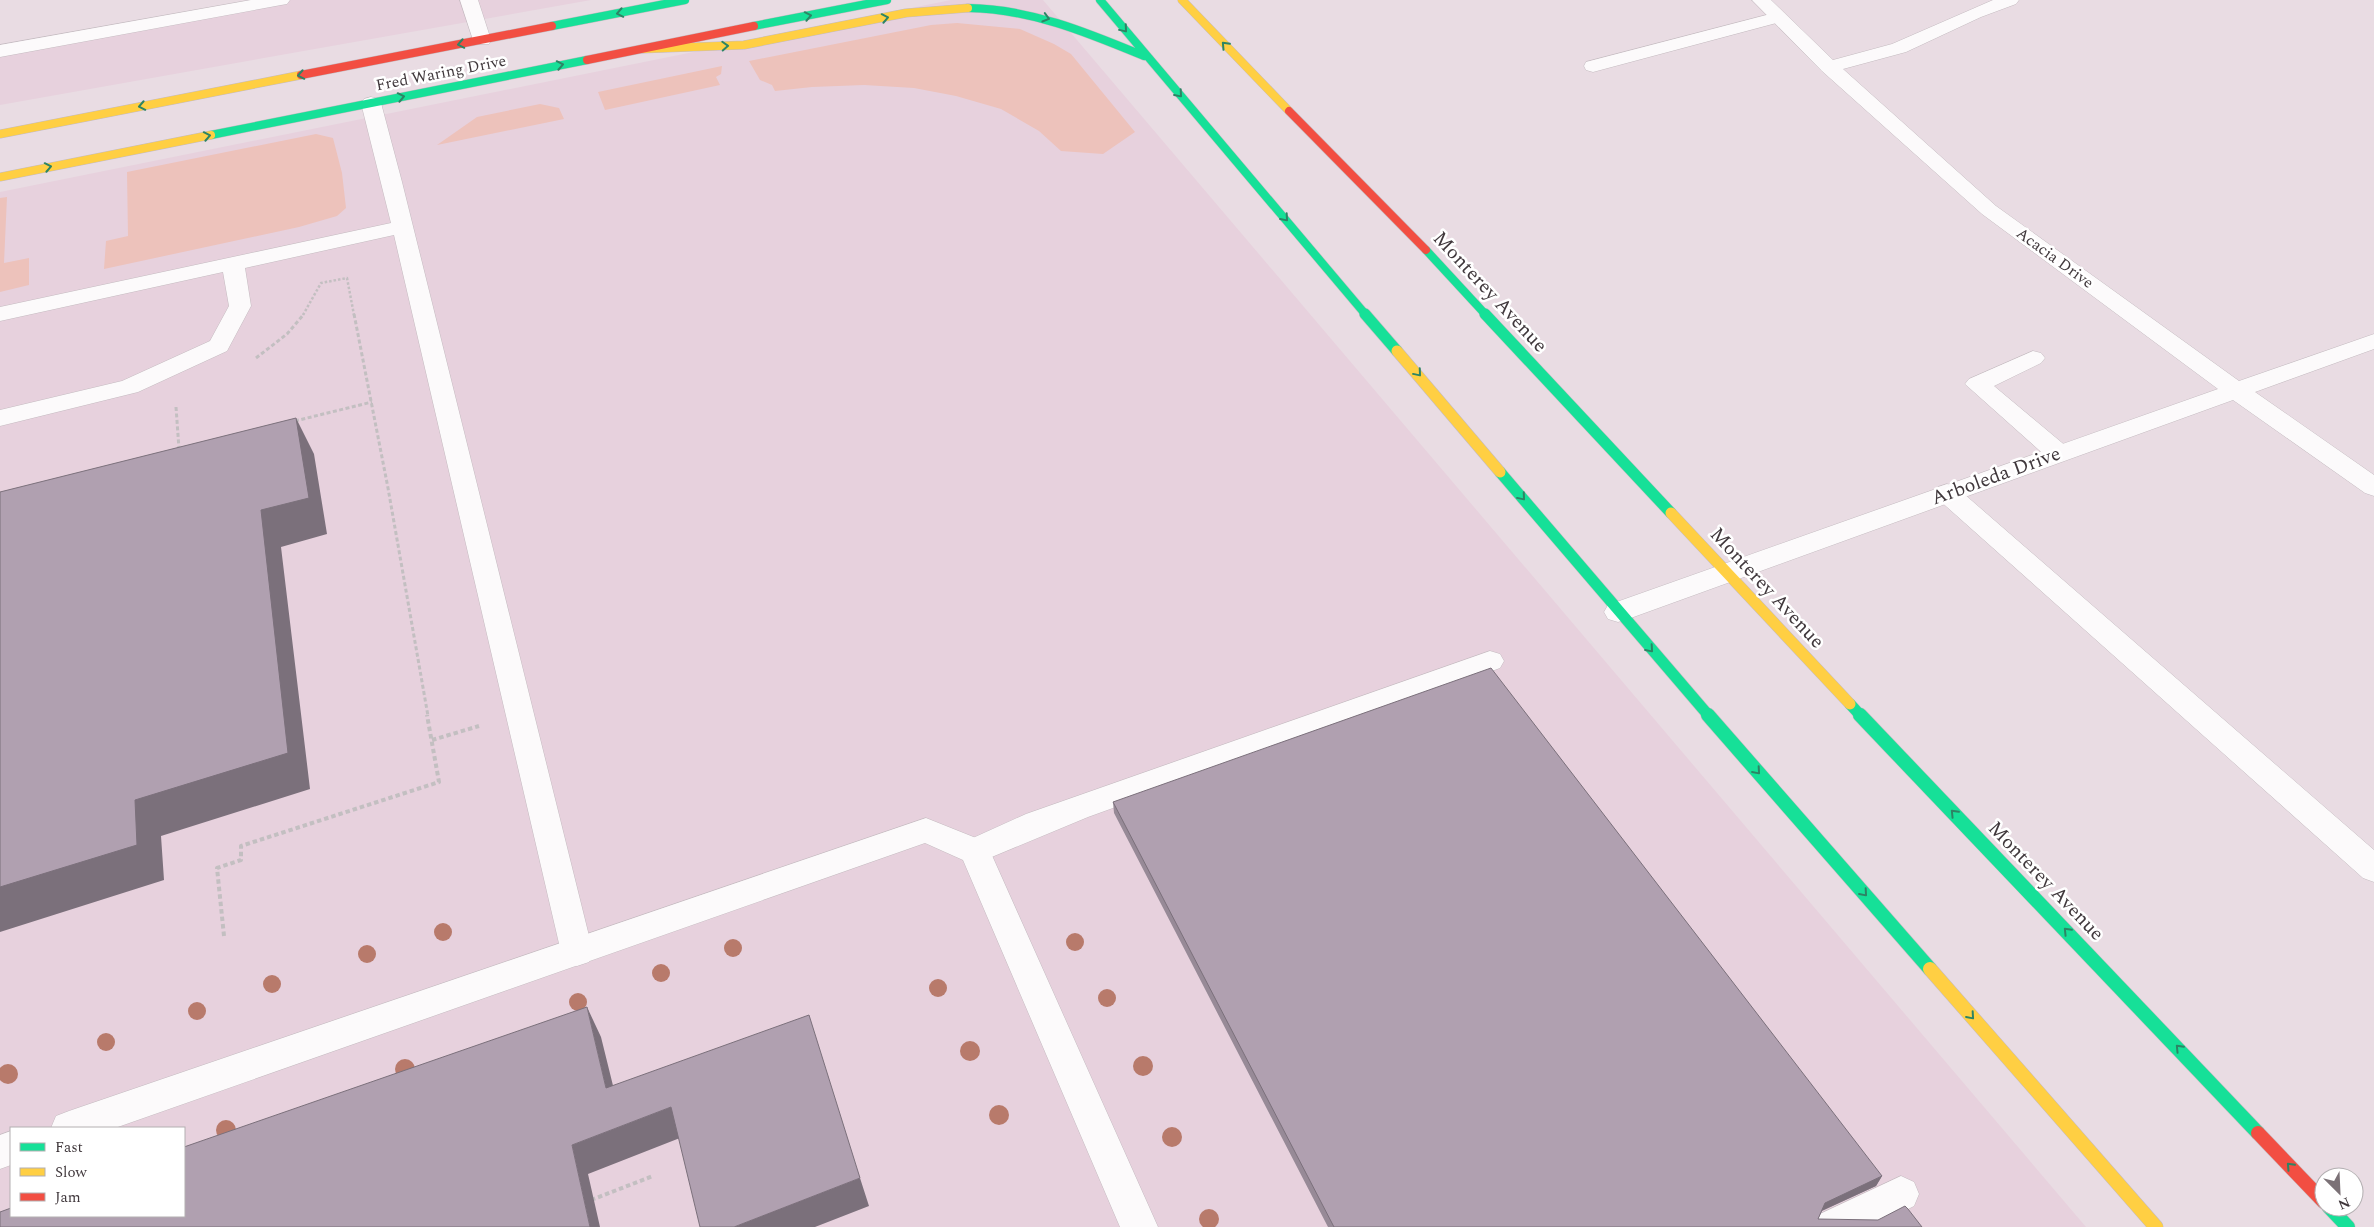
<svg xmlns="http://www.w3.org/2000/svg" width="2374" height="1227" font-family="Spectral,serif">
  <rect width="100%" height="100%" fill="#e9dce3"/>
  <!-- built -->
  <path fill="#e7d1dd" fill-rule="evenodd" d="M258 0H591L0 105V46Z
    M951 0H1043L2086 1227H0V192ZM11 1128H184V1216H11Z"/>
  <!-- green -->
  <path fill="#edc2bb" d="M957 23 1020 29 1054 44 1071 54 1135 132 1103 154 1061 151 1039 131 1001 109 956 96 914 88 864 85 812 87 775 91 772 85 760 80 749 61 931 25Z
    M722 66 721 74 716 77 720 85 605 110 598 92Z
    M540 104 559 108 564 119 437 145 477 117Z
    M316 134 333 138 342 173 346 208 337 216 299 227 104 269 106 241 128 236 127 172Z
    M7 197 4 263 29 258V285L0 292V198Z"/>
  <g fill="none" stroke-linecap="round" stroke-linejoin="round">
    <!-- lane casing -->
    <g stroke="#c4bbc0" stroke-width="1">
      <path id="lane" d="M251 0H290L287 4 281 5 0 57V45Z
        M460 0H478L491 40 489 44H475L473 40Z
        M1778 12 1784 13 1787 17 1784 21 1593 72 1586 70 1584 66 1586 62Z
        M371 97 378 99 381 103 402 182 593 952 589 962 577 966 565 962 561 952 394 235 245 268 251 306 227 351 138 392 0 426V410L122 381 210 341 229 306 223 272 0 321V307L391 223 361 103 364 99Z
        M2033 351 2041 353 2045 358 2041 363 1994 386 2067 447 2070 453 2067 459 2058 461 2049 459 1965 384 1969 379Z
        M1947 484 1956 487 2374 850V882L2363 878 1938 499 1934 493 1938 487Z
        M1490 651 1500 654 1504 661 1500 668 1088 817 975 864 964 860 959 851 964 842 1026 814Z
        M1901 1176 1914 1182 1919 1194 1914 1206 1872 1227H1814L1820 1214Z"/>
    </g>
    <!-- street casing -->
    <g stroke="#c4bbc0" stroke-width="1">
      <path id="street" d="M1752 0H1771L1833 60 1892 44 1993 0H2019L2016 4 1981 17 1906 52 1843 69 1996 206 2239 381 2374 334V349L2255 392 2374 475V496L2365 493 2233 400 1628 619 1618 622 1608 619 1604 612 1608 605 2218 389 1982 214 1822 71Z
        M926 818 986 842 1158 1227H1120L963 860 925 843 115 1128H51L56 1116 69 1111Z
        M11 1131V1165L0 1169V1135Z"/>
    </g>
    <!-- fast-far2 casing -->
    <g stroke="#c4bbc0" stroke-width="9">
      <path id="fast-far2" d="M1100 0 1366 315
        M968 8C1031 9 1086 32 1144 56
        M552 26 685 0
        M754 26 887 0
        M211 135 587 60
        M1426 250 1486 315"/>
    </g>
    <!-- fast-far1 casing -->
    <g stroke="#c4bbc0" stroke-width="12">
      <path id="fast-far1" d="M1365 314 1397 351
        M1485 314 1671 513
        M1500 472 1709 716
        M1850 704 1861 716"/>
    </g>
    <!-- fast casing -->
    <g stroke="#c4bbc0" stroke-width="15">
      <path id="fast" d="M1708 715 1930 969
        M1860 715 2258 1133
        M2329 1207 2348 1227"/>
    </g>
    <!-- slow-far2 casing -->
    <g stroke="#c4bbc0" stroke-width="9">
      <path id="slow-far2" d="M1182 0 1289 111
        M642 49 744 45 906 13 968 8
        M0 134 301 75
        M0 177 211 135"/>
    </g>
    <!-- slow-far1 casing -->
    <g stroke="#c4bbc0" stroke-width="12">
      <path id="slow-far1" d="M1397 351 1500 472
        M1671 513 1850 704"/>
    </g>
    <!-- slow casing -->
    <g stroke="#c4bbc0" stroke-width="15">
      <path id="slow" d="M1930 969 2156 1227"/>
    </g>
    <!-- jam-far1 casing -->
    <g stroke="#c4bbc0" stroke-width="9">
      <path id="jam-far1" d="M587 60 754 26
        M301 75 552 26
        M1289 111 1426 250"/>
    </g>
    <!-- jam casing -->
    <g stroke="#c4bbc0" stroke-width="15">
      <path id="jam" d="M2258 1133 2324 1202"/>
    </g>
    <!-- path-far2 -->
    <path stroke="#c3bfc1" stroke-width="2.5" stroke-dasharray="2.5 2" stroke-linecap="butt" d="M303 315 321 283 347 278 354 315"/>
    <!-- path-far1 -->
    <path stroke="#c3bfc1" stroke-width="3" stroke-dasharray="4 2.5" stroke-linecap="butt" d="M354 314 388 488 428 716
      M256 358 287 334 304 314
      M176 407 179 449
      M295 421 372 402"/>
    <!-- path -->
    <path stroke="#c3bfc1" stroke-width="4" stroke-dasharray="4.5 3" stroke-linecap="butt" d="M432 740 479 726
      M224 936 217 868 241 860V846L439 782 427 715
      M591 1200 653 1176"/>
    <!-- lane -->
    <use href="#lane" fill="#fcfafb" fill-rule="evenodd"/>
    <!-- street -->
    <use href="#street" fill="#fcfafb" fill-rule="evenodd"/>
    <!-- fast-far2 -->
    <use href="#fast-far2" stroke="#16e098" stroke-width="8"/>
    <!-- fast-far1 -->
    <use href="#fast-far1" stroke="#16e098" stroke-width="11"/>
    <!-- fast -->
    <use href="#fast" stroke="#16e098" stroke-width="14"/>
    <!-- slow-far2 -->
    <use href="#slow-far2" stroke="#ffcf43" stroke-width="8"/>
    <!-- slow-far1 -->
    <use href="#slow-far1" stroke="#ffcf43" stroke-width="11"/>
    <!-- slow -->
    <use href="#slow" stroke="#ffcf43" stroke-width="14"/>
    <!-- jam-far1 -->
    <use href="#jam-far1" stroke="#f24e42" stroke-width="8"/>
    <!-- jam -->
    <use href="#jam" stroke="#f24e42" stroke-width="14"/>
  </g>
  <!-- trees -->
  <g fill="#b87a6b">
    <circle cx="443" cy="932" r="9"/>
    <circle cx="1075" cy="942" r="9"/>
    <circle cx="733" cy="948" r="9"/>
    <circle cx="367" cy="954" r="9"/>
    <circle cx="661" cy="973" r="9"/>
    <circle cx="272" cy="984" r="9"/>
    <circle cx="938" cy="988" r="9"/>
    <circle cx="1107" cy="998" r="9"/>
    <circle cx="578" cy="1002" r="9"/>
    <circle cx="197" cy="1011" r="9"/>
    <circle cx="106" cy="1042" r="9"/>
    <circle cx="970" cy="1051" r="10"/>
    <circle cx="1143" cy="1066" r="10"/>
    <circle cx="405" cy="1069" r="10"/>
    <circle cx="8" cy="1074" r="10"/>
    <circle cx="999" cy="1115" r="10"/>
    <circle cx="226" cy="1130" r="10"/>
    <circle cx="1172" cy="1137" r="10"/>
    <circle cx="1209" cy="1219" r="10"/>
  </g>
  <!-- wall -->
  <path fill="#978a97" d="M1113 802 1882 1176 1876 1186 1822 1211 1818 1219 1922 1227H1328L1114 813Z"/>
  <!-- shaded-wall -->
  <path fill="#7b707b" d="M296 418 314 454 327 534 281 547 310 789 161 836 164 880 0 932V887L135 800 261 510Z
    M587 1007 601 1037 621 1118 606 1088Z
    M671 1107 685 1136 588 1174 600 1227H590L572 1145Z
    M1882 1176 1876 1186 1819 1212 1825 1203Z
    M860 1178 869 1206 815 1227H734Z"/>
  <!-- building -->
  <path fill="#b0a0b0" stroke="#7b707b" d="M296 418 309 498 261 510 288 753 135 800 137 845 0 887V492Z
    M1491 668 1882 1176 1825 1203 1818 1219 1878 1220 1905 1206 1908 1209 1922 1227H1334L1113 802Z
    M587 1007 606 1088 809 1015 860 1178 734 1227H700L671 1107 572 1145 590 1227H0V1212L11 1208V1216H184V1147Z"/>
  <!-- one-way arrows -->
  <defs><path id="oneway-chevron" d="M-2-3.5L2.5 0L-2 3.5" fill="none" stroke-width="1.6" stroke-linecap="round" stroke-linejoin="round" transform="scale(1.25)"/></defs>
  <g stroke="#2d8465">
    <use href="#oneway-chevron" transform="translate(620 13) rotate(169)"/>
    <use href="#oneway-chevron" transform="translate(808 16) rotate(-11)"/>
    <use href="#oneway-chevron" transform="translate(885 18) rotate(-11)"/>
    <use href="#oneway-chevron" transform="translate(1046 18) rotate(16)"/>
    <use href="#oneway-chevron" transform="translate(1124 29) rotate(50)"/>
    <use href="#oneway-chevron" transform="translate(461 44) rotate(169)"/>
    <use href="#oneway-chevron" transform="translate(1225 45) rotate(-133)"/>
    <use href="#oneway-chevron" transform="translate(725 46) rotate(-3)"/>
    <use href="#oneway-chevron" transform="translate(560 65) rotate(-11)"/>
    <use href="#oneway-chevron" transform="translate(301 75) rotate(169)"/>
    <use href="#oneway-chevron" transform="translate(1179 94) rotate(49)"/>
    <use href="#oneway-chevron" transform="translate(401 97) rotate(-11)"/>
    <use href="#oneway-chevron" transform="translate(142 106) rotate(169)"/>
    <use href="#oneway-chevron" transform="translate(207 136) rotate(-11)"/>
    <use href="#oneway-chevron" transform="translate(48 167) rotate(-11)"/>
    <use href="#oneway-chevron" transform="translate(1285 218) rotate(49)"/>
    <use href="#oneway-chevron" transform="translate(1418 373) rotate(50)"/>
    <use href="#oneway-chevron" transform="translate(1522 497) rotate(50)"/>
    <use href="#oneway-chevron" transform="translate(1650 649) rotate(49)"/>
    <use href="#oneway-chevron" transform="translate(1757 771) rotate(49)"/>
    <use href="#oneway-chevron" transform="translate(1954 813) rotate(-134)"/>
    <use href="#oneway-chevron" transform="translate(1864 893) rotate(49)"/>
    <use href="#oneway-chevron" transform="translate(2067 931) rotate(-134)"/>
    <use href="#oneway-chevron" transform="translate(1971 1016) rotate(49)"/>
    <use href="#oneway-chevron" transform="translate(2179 1048) rotate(-134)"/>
    <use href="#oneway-chevron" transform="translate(2290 1166) rotate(-133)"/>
  </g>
  <g text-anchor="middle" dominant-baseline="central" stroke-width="5" stroke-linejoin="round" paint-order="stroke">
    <!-- far-street labels -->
    <g font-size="16" fill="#40383c" stroke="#fff">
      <text transform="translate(441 73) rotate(-11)">Fred Waring Drive</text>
      <text transform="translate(2055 258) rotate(36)">Acacia Drive</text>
    </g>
    <!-- street labels -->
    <g font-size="20" fill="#40383c" stroke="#fff">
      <text transform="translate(1490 292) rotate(47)">Monterey Avenue</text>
      <text transform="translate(1996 476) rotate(-20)">Arboleda Drive</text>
      <text transform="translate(1767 588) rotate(47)">Monterey Avenue</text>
      <text transform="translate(2046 881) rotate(46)">Monterey Avenue</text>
    </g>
  </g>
  <!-- legend -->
  <rect x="10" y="1127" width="175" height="90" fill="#ffffff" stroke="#b3afb1"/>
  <rect x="20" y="1143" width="25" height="8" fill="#16e098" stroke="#b3afb1"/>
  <text x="55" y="1152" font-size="15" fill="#40383c">Fast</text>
  <rect x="20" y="1168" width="25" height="8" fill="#ffcf43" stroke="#b3afb1"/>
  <text x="55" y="1177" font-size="15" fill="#40383c">Slow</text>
  <rect x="20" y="1193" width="25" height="8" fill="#f24e42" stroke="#b3afb1"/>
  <text x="55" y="1202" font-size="15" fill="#40383c">Jam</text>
  <!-- north arrow -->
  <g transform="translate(2339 1192) rotate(156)"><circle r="24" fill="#ffffff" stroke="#b3afb1"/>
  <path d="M0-4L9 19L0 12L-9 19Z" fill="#7b7176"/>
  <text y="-8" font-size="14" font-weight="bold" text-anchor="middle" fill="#40383c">N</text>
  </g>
</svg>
